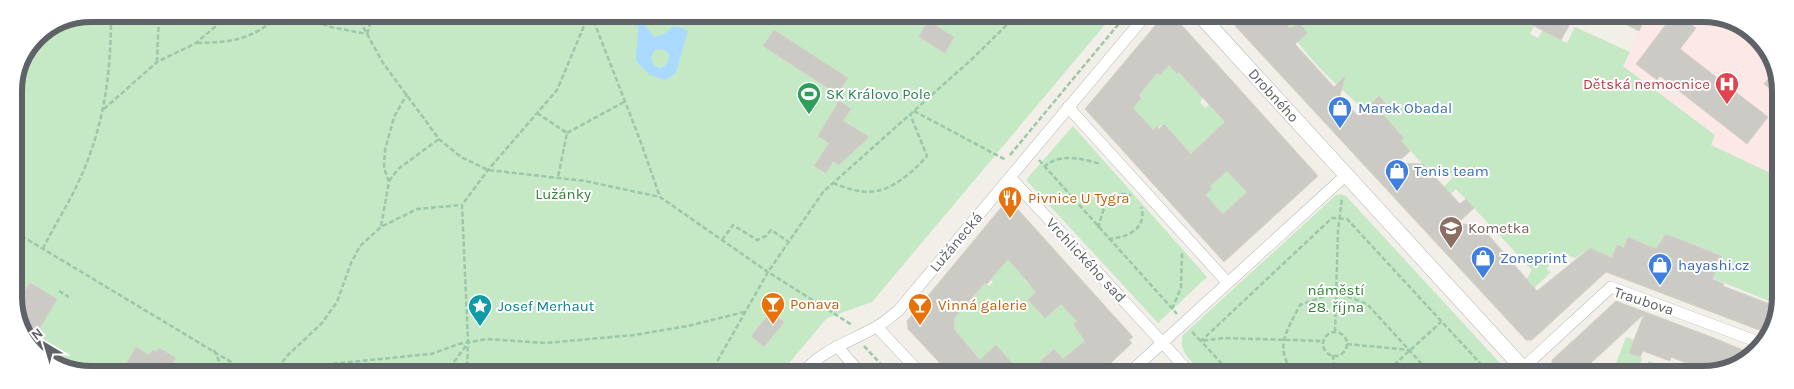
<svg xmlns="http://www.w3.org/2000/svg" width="1794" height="389" font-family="Karla,sans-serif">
  <rect width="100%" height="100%" fill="#f1efe8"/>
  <!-- medical -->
  <path fill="#fce8e6" d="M1647 15H1718L1757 36 1779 76V177L1711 145 1623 66Z"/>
  <!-- green -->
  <path fill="#c5e8c5" d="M91 14 1113 15 872 302 827 318 780 374H76L37 353 15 313 14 87 37 36Z
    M1282 15H1515L1534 26 1530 34 1538 38 1543 30 1567 43 1575 27 1630 52 1623 66 1715 135 1711 145 1779 177V302L1774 303 1712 278 1721 255 1666 234 1660 243 1683 253 1649 258 1652 247 1628 237 1624 248 1617 246 1612 258 1590 248 1575 258 1561 253 1546 269 1551 272 1523 299V285L1532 270 1456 189 1441 203 1435 196 1453 177 1444 167 1433 175 1401 141 1404 138 1398 130 1390 137 1376 122 1390 108 1379 96 1364 110C1343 90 1294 49 1288 21L1284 22Z
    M1170 62 1176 74 1179 72 1203 98 1200 102 1205 108 1209 105 1271 173 1224 215 1203 193 1212 189 1210 186 1216 181 1164 124 1152 131 1130 106 1141 98 1139 95 1157 73 1160 75Z
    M1073 126 1207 277 1158 323 1026 180Z
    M1341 194 1346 196 1511 375H1204C1194 363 1177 352 1183 335L1336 195Z
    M1011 248 1026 278 1024 280 1030 285 1037 278 1044 285 1028 300 1045 318 1061 304 1077 321 1073 324 1087 332 1082 337 1085 341 1065 361 1054 349 1034 366 1041 375H1002L1013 364 996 346 981 360 953 328V318L968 299 970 300 976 293 975 292 983 281 989 286 993 282 991 280 996 274 993 271Z
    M1626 337 1634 340 1630 353 1642 358 1639 367 1645 369 1649 361 1676 371 1675 375H1641L1614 369Z"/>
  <!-- water -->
  <path fill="#aadaff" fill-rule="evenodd" d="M639 18 654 37 664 34 674 26 688 30 676 73 665 80 650 75 636 61ZM658 49 665 50 669 54C669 63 667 66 659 68L653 64 651 58 653 52Z"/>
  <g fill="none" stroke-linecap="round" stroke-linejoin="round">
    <!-- stream -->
    <path stroke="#aadaff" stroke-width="4.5" d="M632 14 638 24"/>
  </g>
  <!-- building -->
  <path fill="#cccac5" stroke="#d6d1c6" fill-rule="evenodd" d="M1164 15H1172L1178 21 1318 176 1224 262 1085 109ZM1169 65 1177 74 1179 72 1225 122 1191 154 1164 124 1159 129 1157 126 1153 130 1133 108 1141 98 1139 95 1157 73 1160 75ZM1227 171 1247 192 1223 214 1205 195 1212 189 1210 186Z
    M1225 15H1286L1289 28 1300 24 1308 33 1295 44 1334 87 1345 76 1340 96 1358 116 1379 96 1390 108 1383 115 1404 138 1401 141 1410 151 1397 163 1423 164 1460 204 1466 199 1474 208 1457 224 1480 225 1537 291 1590 248 1612 258 1617 245 1624 248 1628 237 1656 249 1666 234 1722 256 1712 279 1724 284 1723 286 1770 304 1779 283V313L1767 333 1606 272 1532 340H1526Z
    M1513 15H1575L1561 40Z
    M1631 15H1647L1639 31 1627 25Z
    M1673 15H1679L1696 28 1680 49 1768 117 1747 144 1660 76 1657 80 1636 64Z
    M928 21 954 37 945 53 919 37Z
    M774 30 848 78 837 94 763 46Z
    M1775 70 1779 76V95L1764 84Z
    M839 101 851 109 843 121 869 137 839 165 833 161 826 173 814 166 829 143 818 136Z
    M1004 204H1013L1133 337 1129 340 1132 343 1098 375H1041L1034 367 1054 349 1063 359 1085 341 1073 324 1077 321 1061 304 1045 318 1028 300 1036 292 1008 259 987 284 985 283 954 318V329L980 360 996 345 1013 364 1002 375 950 374 908 329 907 321Z
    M30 283 57 299 31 343 15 313V308Z
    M1616 301 1714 338 1755 355 1707 375H1691L1699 368 1671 357 1670 361 1643 351 1640 357 1629 353 1644 314 1591 363 1602 375H1558L1552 369V360Z
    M771 312 784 322 764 347 751 336Z
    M136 347 149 355 153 350 156 352 159 348 176 358 173 362 177 365 171 374H120Z"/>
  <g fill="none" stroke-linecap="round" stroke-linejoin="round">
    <!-- minor casing -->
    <g stroke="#b5b8bc" stroke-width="12">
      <path id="minor" d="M1068 107 1227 282
        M1010 177 1192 375
        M877 327 921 374
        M837 346 861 374
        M1523 368 1611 287 1761 343
        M802 374C821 350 850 342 876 327 884 323 891 316 898 311L1146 15
        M1127 375 1345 176"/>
    </g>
    <!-- tertiary casing -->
    <g stroke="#b5b8bc" stroke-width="16">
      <g id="tertiary">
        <path id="s1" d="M1200 15 1529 375"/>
      </g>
    </g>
    <!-- path -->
    <path stroke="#9cc7a9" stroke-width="2.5" stroke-dasharray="5 2.5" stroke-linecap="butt" d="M294 14 331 27 367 34
      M356 14 383 63 439 139 461 157 488 170 585 181 660 197 768 272 852 325
      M591 14 640 140 660 197
      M367 34 373 14
      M197 43C238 42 250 39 283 14
      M157 62 159 14
      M104 109 157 62 196 43 230 14
      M914 111 1006 160
      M537 113 567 133 558 177
      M567 133 624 102
      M1010 155 1126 15
      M1039 160 1177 314
      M1044 167C1060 152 1082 159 1101 164
      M389 181 398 169 439 139
      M833 183C846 188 861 194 876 191 895 188 915 170 927 156L910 114
      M381 226 389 182 384 168 385 150 394 117 407 94
      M1098 228 1106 201C1114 196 1121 191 1131 196
      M15 232 251 374
      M1108 239C1126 238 1148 229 1141 207
      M722 240 733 225 757 240 766 236 771 230 789 242
      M43 249C53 227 67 207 77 185 104 129 111 75 111 14
      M59 291 69 297
      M1172 309 1181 288 1182 252
      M1192 332 1201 341 1223 338 1324 341
      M1335 332 1338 231 1342 197
      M1323 344a12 12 0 1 1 24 0a12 12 0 1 1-24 0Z
      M1347 344 1410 350
      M864 346 890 374
      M214 350 225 374
      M1333 355 1334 375
      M273 374 287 356 322 323 337 302 351 263 360 246 381 227 417 209 462 205
      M297 374 321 365 431 354 459 344 487 339 546 343 634 335 688 326 744 312
      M445 374 468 343
      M467 374 468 342 462 205 488 170 557 90 589 14
      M710 374 768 272 823 192 971 60 1017 15
      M1232 375 1201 341 1332 218 1347 219 1491 375
      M1296 375C1272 349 1287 331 1300 305L1336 292 1367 304 1432 375
      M1383 375 1441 322"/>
    <!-- minor -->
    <use href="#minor" stroke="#fff" stroke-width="11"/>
    <!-- tertiary -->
    <use href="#tertiary" stroke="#fff" stroke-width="15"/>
  </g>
  <!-- icons -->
  <defs>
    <g id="hospital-pin" transform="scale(1.25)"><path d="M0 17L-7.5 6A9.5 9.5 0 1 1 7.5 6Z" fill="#e0444e" stroke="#fff"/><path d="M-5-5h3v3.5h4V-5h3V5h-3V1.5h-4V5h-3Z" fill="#fff"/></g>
    <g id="stadium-pin" transform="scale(1.25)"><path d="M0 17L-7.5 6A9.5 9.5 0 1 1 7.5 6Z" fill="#2e9e5b" stroke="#fff"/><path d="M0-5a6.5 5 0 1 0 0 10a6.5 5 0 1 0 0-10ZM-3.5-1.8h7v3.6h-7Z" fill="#fff"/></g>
    <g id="shop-pin" transform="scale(1.25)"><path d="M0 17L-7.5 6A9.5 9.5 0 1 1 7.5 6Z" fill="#3f7fe0" stroke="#fff"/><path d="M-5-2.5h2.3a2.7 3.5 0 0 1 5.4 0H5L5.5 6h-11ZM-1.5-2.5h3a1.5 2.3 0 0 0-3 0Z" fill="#fff"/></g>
    <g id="restaurant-pin" transform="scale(1.25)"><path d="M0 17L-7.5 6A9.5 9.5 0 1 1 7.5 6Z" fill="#e8710a" stroke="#fff"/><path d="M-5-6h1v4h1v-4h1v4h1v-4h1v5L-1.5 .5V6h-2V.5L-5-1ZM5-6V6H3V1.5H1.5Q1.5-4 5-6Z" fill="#fff"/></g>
    <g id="school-pin" transform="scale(1.25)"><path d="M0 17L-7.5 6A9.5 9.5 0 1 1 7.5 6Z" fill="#8d6e63" stroke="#fff"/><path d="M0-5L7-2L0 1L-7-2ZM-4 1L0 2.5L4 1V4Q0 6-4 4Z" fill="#fff"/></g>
    <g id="bar-pin" transform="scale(1.25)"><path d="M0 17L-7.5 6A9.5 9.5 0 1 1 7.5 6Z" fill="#e8710a" stroke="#fff"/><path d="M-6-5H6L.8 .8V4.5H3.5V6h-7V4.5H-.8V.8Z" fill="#fff"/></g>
    <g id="sight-pin" transform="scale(1.25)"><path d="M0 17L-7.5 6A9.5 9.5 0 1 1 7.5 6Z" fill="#0f9aa8" stroke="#fff"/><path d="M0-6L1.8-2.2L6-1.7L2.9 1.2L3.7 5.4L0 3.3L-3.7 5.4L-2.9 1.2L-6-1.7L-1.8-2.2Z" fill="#fff"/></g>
  </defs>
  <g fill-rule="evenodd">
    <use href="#hospital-pin" x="1727" y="84"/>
    <use href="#stadium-pin" x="809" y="94"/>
    <use href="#shop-pin" x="1340" y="108"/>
    <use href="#shop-pin" x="1397" y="171"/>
    <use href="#restaurant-pin" x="1010" y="198"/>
    <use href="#school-pin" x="1451" y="228"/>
    <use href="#shop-pin" x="1483" y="258"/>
    <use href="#shop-pin" x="1660" y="265"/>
    <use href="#bar-pin" x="773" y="304"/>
    <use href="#bar-pin" x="920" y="305"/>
    <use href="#sight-pin" x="480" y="306"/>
  </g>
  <g text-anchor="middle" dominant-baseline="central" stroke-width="4" stroke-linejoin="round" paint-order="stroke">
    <!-- health labels -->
    <g font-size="15" fill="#be3a42" stroke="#fff" text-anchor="end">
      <text x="1710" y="84">Dětská nemocnice</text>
    </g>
    <!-- leisure labels -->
    <g font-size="15" fill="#27864d" stroke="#fff" text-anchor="start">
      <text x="826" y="94">SK Královo Pole</text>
    </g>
    <!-- street labels -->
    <g font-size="15" fill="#5f6368" stroke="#fff">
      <text stroke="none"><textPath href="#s1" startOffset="109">Drobného</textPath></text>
      <text transform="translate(956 242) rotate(-50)">Lužánecká</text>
      <text transform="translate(1086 260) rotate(47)">Vrchlického sad</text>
      <text transform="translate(1644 301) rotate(18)">Traubova</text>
    </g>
    <!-- shop labels -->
    <g font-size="15" fill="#366cbe" stroke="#fff" text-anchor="start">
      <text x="1358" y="108">Marek Obadal</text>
      <text x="1414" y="171">Tenis team</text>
      <text x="1500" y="258">Zoneprint</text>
      <text x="1678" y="265">hayashi.cz</text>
    </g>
    <!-- park labels -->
    <g font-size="15" fill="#348238" stroke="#fff">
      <text x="563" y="194">Lužánky</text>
      <text x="1336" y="290">náměstí<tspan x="1336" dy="17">28. října</tspan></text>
    </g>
    <!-- food labels -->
    <g font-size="15" fill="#c56008" stroke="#fff" text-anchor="start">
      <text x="1028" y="198">Pivnice U Tygra</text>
      <text x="790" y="304">Ponava</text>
      <text x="938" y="305">Vinná galerie</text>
    </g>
    <!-- education labels -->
    <g font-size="15" fill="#785e54" stroke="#fff" text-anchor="start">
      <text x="1468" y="228">Kometka</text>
    </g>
    <!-- culture labels -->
    <g font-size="15" fill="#0d838f" stroke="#fff" text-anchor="start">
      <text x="498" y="306">Josef Merhaut</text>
    </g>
  </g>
  <!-- crop -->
  <path d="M0 0H1794V389H0ZM91 22H1703A69 69 0 0 1 1772 91V297A69 69 0 0 1 1703 366H91A69 69 0 0 1 22 297V91A69 69 0 0 1 91 22Z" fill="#fff" fill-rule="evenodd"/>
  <path fill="none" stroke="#5f6368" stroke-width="6" d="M91 22H1703A69 69 0 0 1 1772 91V297A69 69 0 0 1 1703 366H91A69 69 0 0 1 22 297V91A69 69 0 0 1 91 22Z"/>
  <!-- north arrow -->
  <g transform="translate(45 344) rotate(322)" stroke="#ffffff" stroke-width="4" paint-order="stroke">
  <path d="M0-4L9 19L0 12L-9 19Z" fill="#5f6368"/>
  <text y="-8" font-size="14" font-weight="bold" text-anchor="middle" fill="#5f6368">N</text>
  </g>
</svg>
